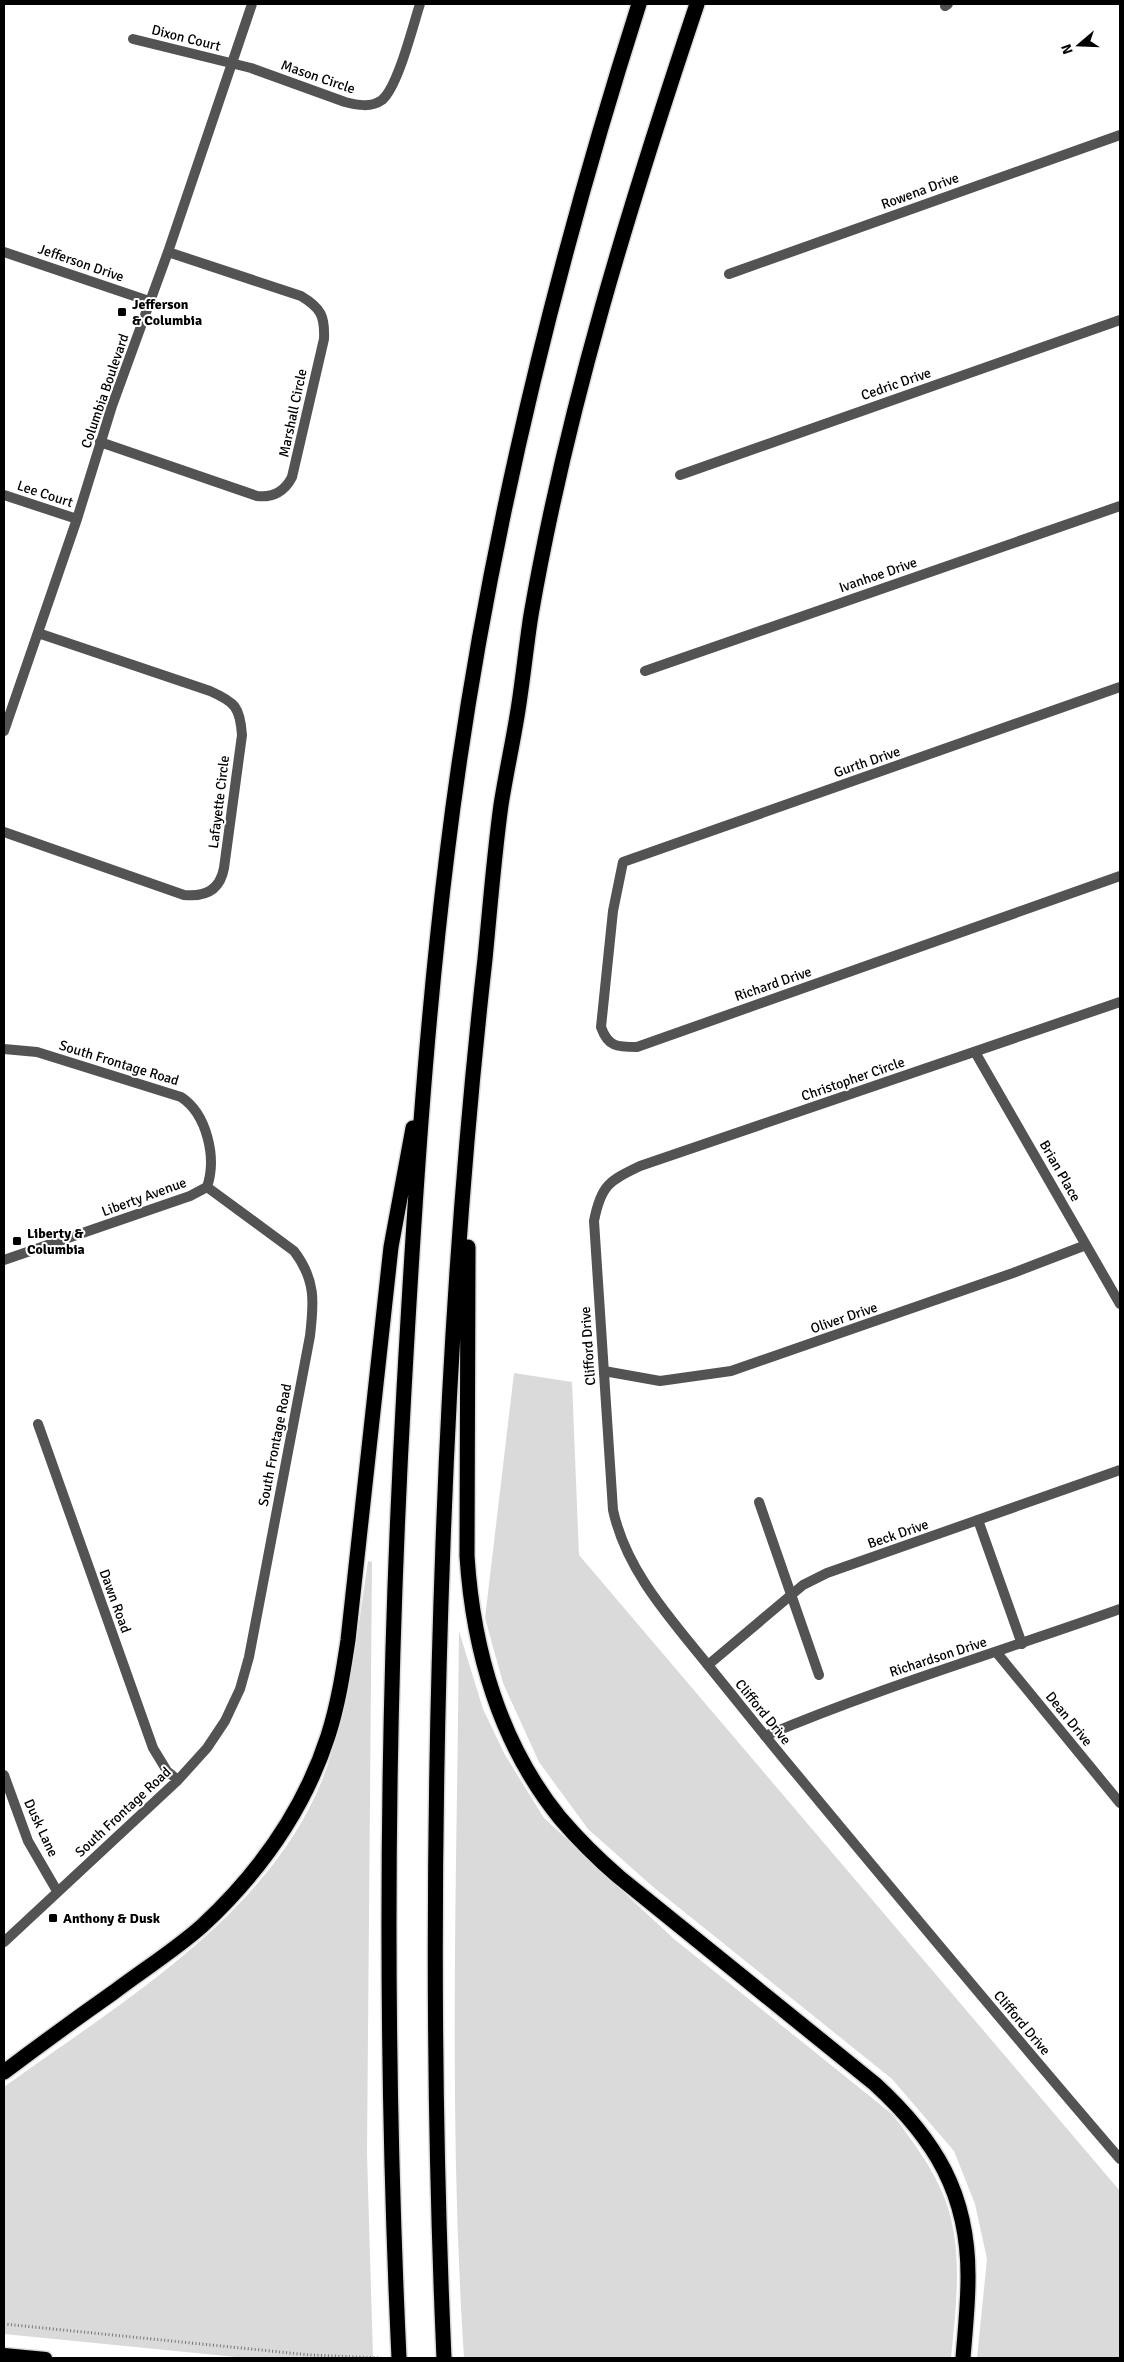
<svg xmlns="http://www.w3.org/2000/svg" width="1124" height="2362" font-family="Signika,sans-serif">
  <rect width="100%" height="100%" fill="#fff"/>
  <!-- green -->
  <path fill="#dadada" d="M514 1373 572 1382 579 1555 1120 2191V2358H977L987 2259 975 2204 954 2151 892 2079 652 1886 588 1829 539 1762 503 1683 485 1618Z
    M368 1561 372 1562 367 2153 373 2358H246L4 2334V2087C124 2000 283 1908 330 1758 351 1693 358 1628 368 1561Z
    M459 1631 483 1709 505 1755 544 1818 674 1939 892 2114C912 2140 933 2168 945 2199 964 2250 956 2306 951 2358H464C448 2116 457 1873 459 1631Z"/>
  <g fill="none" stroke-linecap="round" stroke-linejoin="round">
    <!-- primary casing -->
    <g stroke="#dbdbdb" stroke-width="15">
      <path id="primary" d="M4 2354 46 2358"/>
    </g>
    <!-- highway casing -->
    <g stroke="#dbdbdb" stroke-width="18">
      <path id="highway" d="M468 1247 467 1556C473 1650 500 1744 560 1818 578 1839 598 1859 619 1877L875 2084C935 2139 969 2194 968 2279 968 2305 965 2332 963 2358
        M4 2072C40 2045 77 2018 114 1992 143 1970 175 1950 202 1926 258 1874 304 1810 328 1736 338 1705 343 1673 348 1640L391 1247 413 1128
        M399 2358C384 2036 386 1712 404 1390 414 1211 425 1032 447 854 482 565 551 280 639 4
        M444 2358C432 2087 433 1815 443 1544 450 1349 463 1154 485 959 490 908 494 856 501 805 506 773 513 742 518 710 523 679 526 647 531 615 567 407 630 204 697 4"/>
    </g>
    <!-- path -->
    <path stroke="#757575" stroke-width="3" stroke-dasharray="1 2.5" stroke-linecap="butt" d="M4 2324 310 2355 380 2358"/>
    <!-- lane -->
    <path stroke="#535353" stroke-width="10" d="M945 6 948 4
      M729 274 1120 135
      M680 475 1120 320
      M645 671 1120 506
      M1120 687 623 862 613 911 601 1027C608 1047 617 1047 637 1047L1120 876
      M1120 1002 640 1166C609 1181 601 1185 594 1221L613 1510C626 1570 669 1617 707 1664 738 1702 768 1740 799 1777 905 1905 1012 2033 1120 2159
      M975 1052 1120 1304
      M604 1371 660 1381 731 1371 1013 1273 1086 1245
      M759 1502 819 1675
      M978 1520 1022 1644"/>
    <!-- street -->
    <path stroke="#535353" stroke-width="10" d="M133 39 251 68 345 102C357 105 371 108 382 100 398 87 413 25 420 4
      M4 252 149 301
      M100 442 257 496C273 498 285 491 292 477L324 339C325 316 321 308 301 296L168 252
      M4 495 77 519
      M4 731 77 519 112 406 168 252 252 4
      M4 832 184 895C205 897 220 890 224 868L242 735C240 707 235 702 210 691L38 633
      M4 1049 37 1052 181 1097C207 1114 217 1158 207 1187
      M4 1260 190 1196 207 1187
      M38 1424 153 1748 167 1771 178 1780
      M997 1653 1120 1803
      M708 1665 803 1585 827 1573 1120 1470
      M765 1736C881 1687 1002 1651 1120 1609
      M4 1775 28 1841 57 1891
      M4 1942 178 1780 207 1748 225 1721 240 1689 249 1657 310 1336C314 1302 316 1280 294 1251L207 1187"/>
    <!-- primary -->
    <use href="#primary" stroke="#000" stroke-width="12"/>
    <!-- highway -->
    <use href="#highway" stroke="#000" stroke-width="15"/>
  </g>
  <!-- markers -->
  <g fill="#000" stroke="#fff" stroke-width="2">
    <rect x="117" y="307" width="10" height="10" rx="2.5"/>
    <rect x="12" y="1236" width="10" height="10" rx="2.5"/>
    <rect x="48" y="1913" width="10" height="10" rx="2.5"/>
  </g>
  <g text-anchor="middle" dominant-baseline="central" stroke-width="4" stroke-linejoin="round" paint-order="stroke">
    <!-- street labels -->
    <g font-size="14" fill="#000" stroke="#fff">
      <text transform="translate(186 38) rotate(14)">Dixon Court</text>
      <text transform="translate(318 77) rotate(19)">Mason Circle</text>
      <text transform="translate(920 191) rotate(-20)">Rowena Drive</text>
      <text transform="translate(81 263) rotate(19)">Jefferson Drive</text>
      <text transform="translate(896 384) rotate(-19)">Cedric Drive</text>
      <text transform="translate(105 391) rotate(-71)">Columbia Boulevard</text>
      <text transform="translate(293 413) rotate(-78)">Marshall Circle</text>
      <text transform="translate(45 494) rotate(18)">Lee Court</text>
      <text transform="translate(878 575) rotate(-19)">Ivanhoe Drive</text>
      <text transform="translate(867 762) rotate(-19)">Gurth Drive</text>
      <text transform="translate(219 802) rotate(-83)">Lafayette Circle</text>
      <text transform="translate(773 984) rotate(-19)">Richard Drive</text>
      <text transform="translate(119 1063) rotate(17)">South Frontage Road</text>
      <text transform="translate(853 1079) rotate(-19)">Christopher Circle</text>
      <text transform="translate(1060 1171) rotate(60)">Brian Place</text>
      <text transform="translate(144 1197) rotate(-20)">Liberty Avenue</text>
      <text transform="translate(844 1318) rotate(-19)">Oliver Drive</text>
      <text transform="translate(588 1346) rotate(-94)">Clifford Drive</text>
      <text transform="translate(275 1445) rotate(-79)">South Frontage Road</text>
      <text transform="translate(898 1534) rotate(-19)">Beck Drive</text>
      <text transform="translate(115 1601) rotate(70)">Dawn Road</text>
      <text transform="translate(938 1657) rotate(-18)">Richardson Drive</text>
      <text transform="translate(763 1712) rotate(51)">Clifford Drive</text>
      <text transform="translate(1069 1719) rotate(51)">Dean Drive</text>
      <text transform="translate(123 1812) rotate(-43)">South Frontage Road</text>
      <text transform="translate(41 1828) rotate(65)">Dusk Lane</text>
      <text transform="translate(1022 2023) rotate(50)">Clifford Drive</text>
    </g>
    <!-- poi labels -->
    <g font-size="14" font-weight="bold" fill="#000" stroke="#fff" text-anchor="start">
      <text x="132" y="304">Jefferson<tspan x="132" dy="16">&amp; Columbia</tspan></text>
      <text x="27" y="1233">Liberty &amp;<tspan x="27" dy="16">Columbia</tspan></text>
      <text x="63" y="1918">Anthony &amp; Dusk</text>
    </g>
  </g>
  <!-- border -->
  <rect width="1124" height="2362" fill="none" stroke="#000000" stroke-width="10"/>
  <!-- north arrow -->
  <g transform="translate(1079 45) rotate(251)" stroke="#ffffff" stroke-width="4" paint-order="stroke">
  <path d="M0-4L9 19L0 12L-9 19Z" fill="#000000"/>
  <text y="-8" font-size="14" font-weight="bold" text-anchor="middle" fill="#000000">N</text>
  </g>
</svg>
